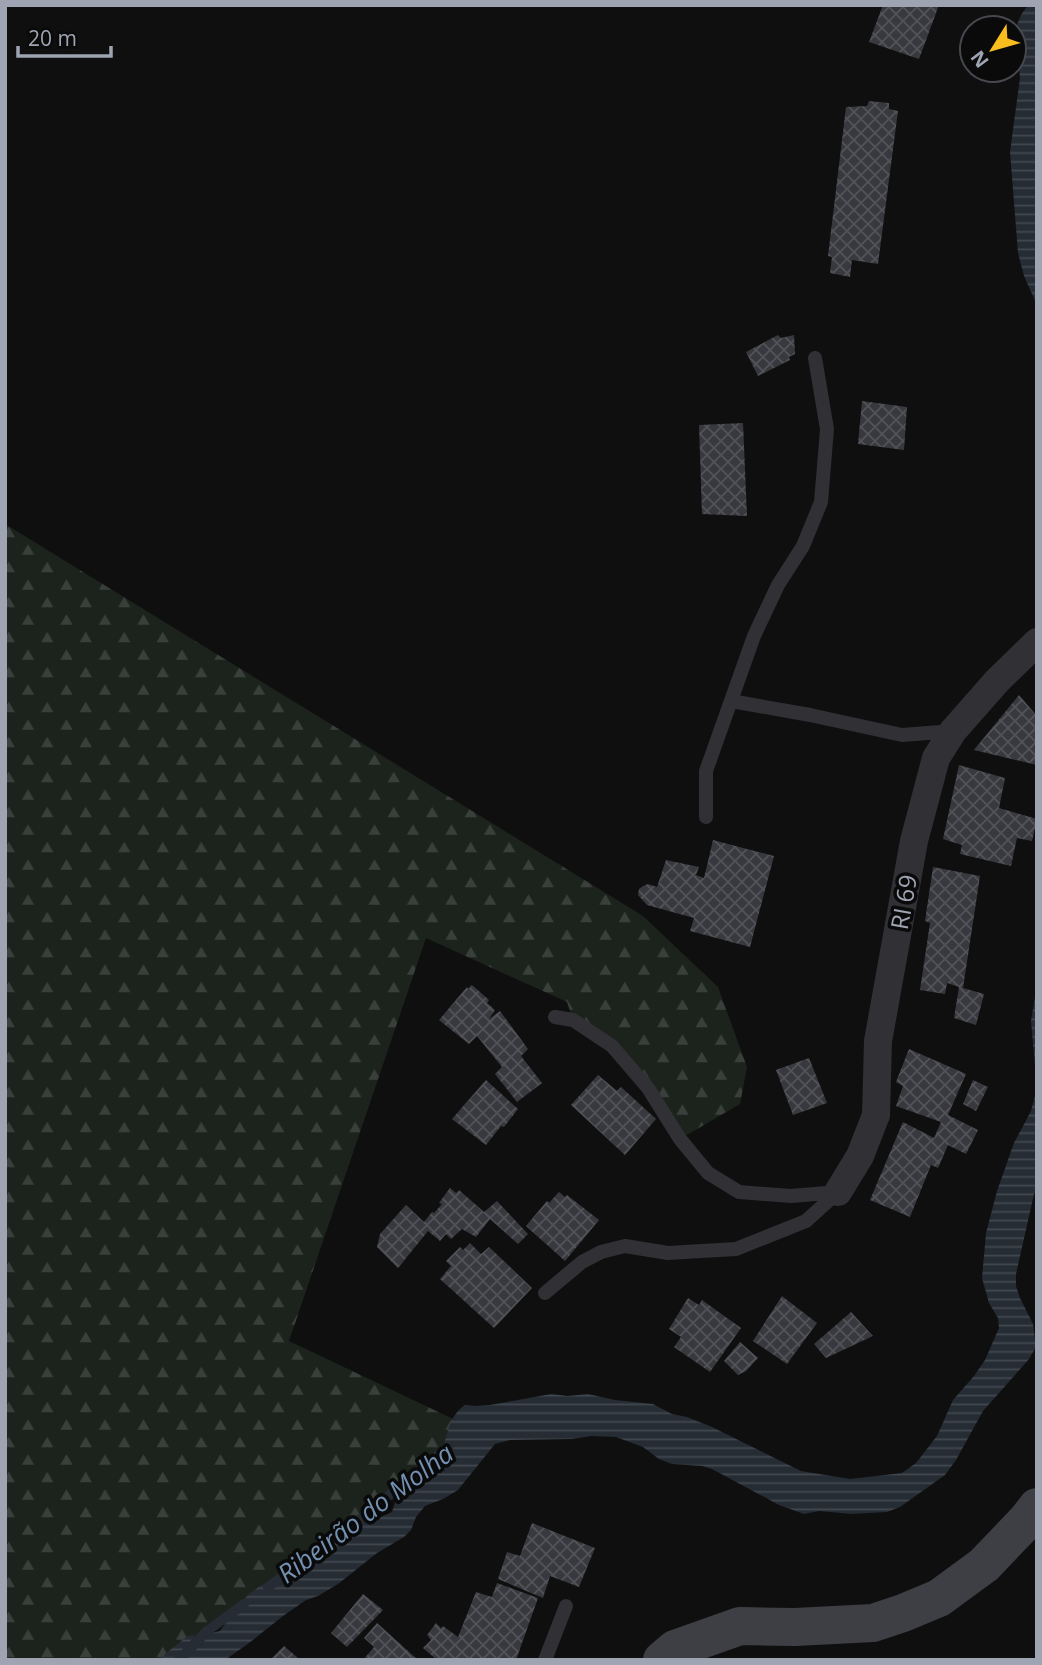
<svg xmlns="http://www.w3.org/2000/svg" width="1042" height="1665" font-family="'Open Sans',sans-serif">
  <defs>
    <pattern id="forest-firs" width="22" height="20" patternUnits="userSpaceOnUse" patternTransform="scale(1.75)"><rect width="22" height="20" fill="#1b231c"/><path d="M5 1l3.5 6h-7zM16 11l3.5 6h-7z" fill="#39403b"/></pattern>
    <pattern id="water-rules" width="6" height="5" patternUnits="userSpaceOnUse" patternTransform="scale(1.75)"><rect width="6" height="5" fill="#252c34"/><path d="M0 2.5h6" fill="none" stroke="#41484f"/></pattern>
    <pattern id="building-cross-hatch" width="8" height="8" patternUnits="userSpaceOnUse" patternTransform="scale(1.75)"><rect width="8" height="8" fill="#38393e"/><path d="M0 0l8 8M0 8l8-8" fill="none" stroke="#525358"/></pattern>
  </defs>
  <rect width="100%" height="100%" fill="#0f0f10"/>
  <!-- forest -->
  <path fill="url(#forest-firs)" d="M5 524 643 916 718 987 747 1067 740 1104 680 1139 648 1088 573 1020 567 1002 426 938 289 1341 470 1427 354 1525 207 1631 179 1660H5Z"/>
  <!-- water -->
  <path fill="url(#water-rules)" d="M1028 5H1037V305L1024 276 1018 253 1010 152 1020 78 1015 29 1021 15Z
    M1037 985V1190L1034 1194 1016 1274V1286L1020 1298 1033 1324 1036 1347 1029 1359 983 1411 956 1460 945 1475 900 1507 887 1512 852 1514 819 1511 804 1514 779 1505 712 1469 702 1466 672 1464 659 1459 643 1447 616 1437 591 1436 572 1439 510 1440 495 1444 458 1490 443 1499 425 1506 416 1517 411 1530 404 1537 377 1553 338 1584 318 1596 306 1600 283 1616 249 1643 225 1660H160L166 1653 189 1635 198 1636 220 1631C232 1614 244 1594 264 1584 273 1580 286 1579 294 1573 309 1562 314 1543 331 1534 348 1524 373 1522 392 1512 396 1500 399 1487 410 1478 419 1471 431 1469 437 1459 450 1440 444 1420 465 1405L475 1406 490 1405 551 1394 568 1396 588 1394 615 1400 653 1404 672 1414 687 1417 712 1427 801 1471 850 1479 902 1473 916 1463 937 1436 953 1400 974 1376 985 1360 999 1328 998 1318 989 1303 982 1278 986 1233 997 1191 1014 1143 1031 1111 1037 1088 1031 1021Z"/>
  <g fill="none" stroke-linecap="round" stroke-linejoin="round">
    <!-- stream -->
    <path stroke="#252c34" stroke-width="10" d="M342 1534 449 1446
      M268 1587 321 1549
      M179 1660 207 1631 244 1604"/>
  </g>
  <!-- building -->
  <path fill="url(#building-cross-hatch)" d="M883 5H939L919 59 869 42Z
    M869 101 889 103V109L898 111 878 264 852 260 850 277 830 273 832 257 828 256 846 107 867 106Z
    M778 335 781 338 794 335 795 354 789 357 790 360 758 376 746 352Z
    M862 401 907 407 904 450 858 444Z
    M743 423 747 516 702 514 699 425Z
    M1019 695 1037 716V765L974 750Z
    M959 765 1005 778 999 808 1037 819 1032 841 1017 838 1011 866 960 854 962 845 943 839Z
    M713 840 774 856 750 947 690 931 694 918 647 905 638 895 639 889 643 886 648 884 657 887 666 860 699 867 696 875 704 878Z
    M933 867 980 876 963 988 984 994 976 1025 954 1018 959 987 947 983 945 994 920 990 930 923 925 921Z
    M472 985 489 1000 487 1003 495 1010 489 1019 500 1011 528 1049 521 1056 542 1083 517 1102 495 1074 502 1067 477 1036 469 1044 439 1020 467 987 468 989Z
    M909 1049 966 1074 948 1115 978 1130 966 1154 948 1145 938 1168 931 1165 910 1217 870 1200 903 1122 934 1138 941 1122 896 1106 903 1086 896 1082Z
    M809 1058 827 1103 793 1115 776 1070Z
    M598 1075 617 1091 621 1087 656 1119 625 1155 571 1105Z
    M486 1080 518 1109 504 1127 501 1126 486 1145 452 1119Z
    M973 1080 988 1087 976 1111 963 1104Z
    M450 1188 456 1193 459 1190 484 1212 497 1201 528 1234 518 1244 490 1219 476 1237 462 1229 451 1239 446 1234 440 1241 428 1231 398 1268 377 1247 380 1234 406 1205 424 1222 432 1212 434 1213 442 1204 439 1203Z
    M559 1192 565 1197 567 1195 599 1220 565 1261 526 1226 547 1201 549 1203Z
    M470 1243 481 1254 489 1247 532 1288 494 1328 440 1279 451 1266 446 1261 460 1247 463 1250Z
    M782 1296 817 1323 787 1364 753 1341Z
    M688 1298 699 1305 702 1300 741 1328 710 1372 674 1347 681 1337 669 1329Z
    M851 1312 873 1336 826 1358 814 1344Z
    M740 1342 758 1358 746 1371 738 1375 724 1361Z
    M532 1523 595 1548 579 1587 550 1576 543 1598 498 1579 507 1552 520 1556Z
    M497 1583 538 1598 516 1660H437L423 1648 431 1640 427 1635 436 1623 441 1628 443 1626 458 1637 476 1592 492 1597Z
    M363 1594 383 1610 347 1647 331 1633Z
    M377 1623 418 1660H363L374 1647 364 1638Z
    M284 1646 298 1658 297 1660H274L272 1658Z"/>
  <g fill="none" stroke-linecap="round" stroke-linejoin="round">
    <!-- lane -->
    <path stroke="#303035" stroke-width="14" d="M731 701 810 715 902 735 953 731
      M706 817V771L754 636 778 585 803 546 821 502 827 429 815 358
      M555 1017 573 1020 612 1046 648 1088 680 1139 708 1173 739 1192 791 1196 838 1192
      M545 1293 582 1262 601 1252 625 1246 668 1253 736 1249 806 1221 838 1192
      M545 1660 566 1606"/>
    <!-- street -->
    <path stroke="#303035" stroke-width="28" d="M838 1192 860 1156 876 1115 878 1041 914 841 936 758 953 731 997 681 1037 642"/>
    <!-- secondary -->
    <path stroke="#3e3f45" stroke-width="38" d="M662 1660 675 1649 740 1626 795 1627 873 1623 903 1613 939 1598 984 1565 1027 1520 1037 1507"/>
  </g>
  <g text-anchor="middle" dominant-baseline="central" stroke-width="7" stroke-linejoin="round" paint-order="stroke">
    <!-- street labels -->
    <g font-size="24" fill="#9fa4b2" stroke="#0a0a0b">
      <text transform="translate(903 902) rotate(-80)">RI 69</text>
    </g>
    <!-- water labels -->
    <g font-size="26" font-style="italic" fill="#7390b0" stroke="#0a0a0b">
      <text transform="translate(365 1513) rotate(-37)">Ribeirão do Molha</text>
    </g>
  </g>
  <!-- border -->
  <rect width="1042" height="1665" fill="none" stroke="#9fa4b2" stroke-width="14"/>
  <!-- north arrow -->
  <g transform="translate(993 49) rotate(233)"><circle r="33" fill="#0a0a0b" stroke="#46484e" stroke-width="2"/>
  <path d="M0-5L12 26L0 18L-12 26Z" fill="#f9bd1e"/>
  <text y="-10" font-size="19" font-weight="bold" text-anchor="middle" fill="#9fa4b2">N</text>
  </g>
  <!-- scale -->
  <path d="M18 46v10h93v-10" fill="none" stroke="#9fa4b2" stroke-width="3.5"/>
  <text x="28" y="46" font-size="21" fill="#9fa4b2" stroke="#0a0a0b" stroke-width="5" paint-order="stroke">20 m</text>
</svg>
